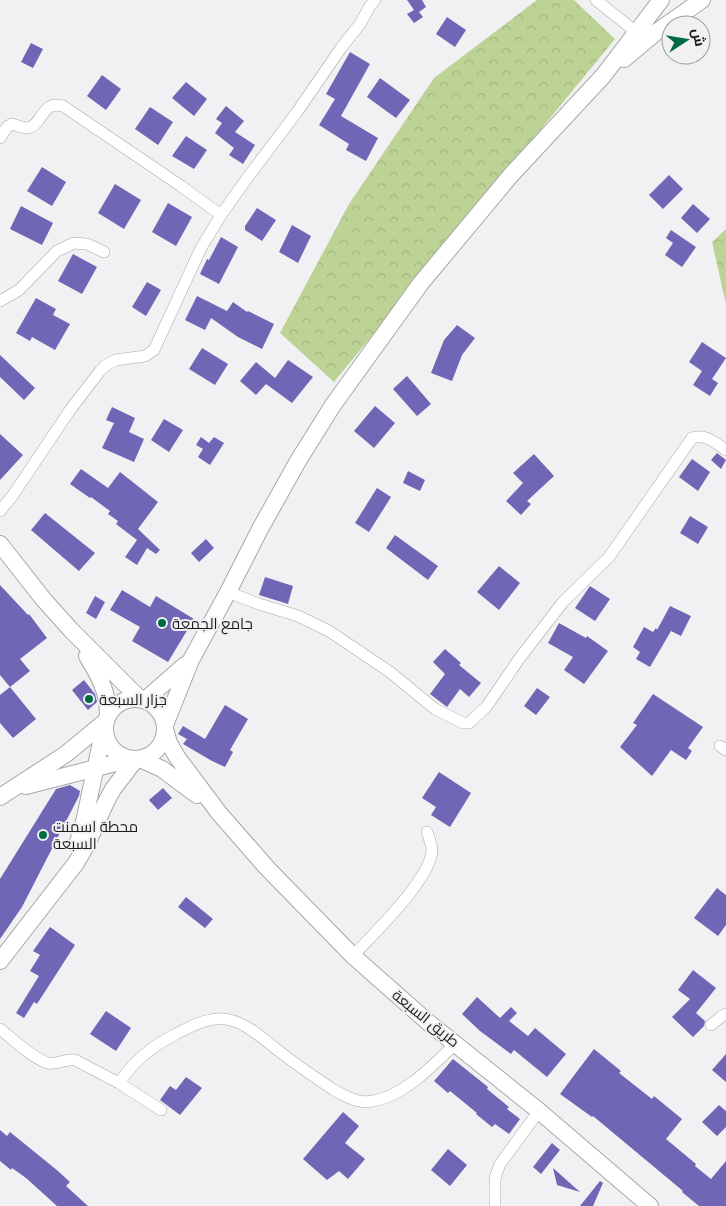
<svg xmlns="http://www.w3.org/2000/svg" width="726" height="1206" font-family="Ubuntu,Cairo,sans-serif">
  <defs>
    <pattern id="forest-crowns" width="20" height="18" patternUnits="userSpaceOnUse" patternTransform="scale(1.25)"><rect width="20" height="18" fill="#bdd395"/><path d="M2 6a3 3 0 1 1 6 0M12 15a3 3 0 1 1 6 0" fill="none" stroke="#a2b580"/></pattern>
  </defs>
  <rect width="100%" height="100%" fill="#f1f1f3"/>
  <!-- forest -->
  <path fill="url(#forest-crowns)" d="M537 0H574L615 39 334 382 280 333 349 204 434 78Z
    M726 229V304L712 242Z"/>
  <!-- building -->
  <path fill="#6f67b5" d="M407 0H422L426 7 419 12 423 17 414 23 407 14 414 10Z
    M447 17 466 30 455 47 436 34Z
    M31 43 43 49 33 68 21 62Z
    M350 52 370 64 341 116 378 138 366 161 346 150 349 144 319 125 335 99 326 94Z
    M102 75 121 89 106 110 87 96Z
    M380 78 410 100 396 118 367 97Z
    M186 82 207 99 194 116 172 98Z
    M226 106 244 121 235 132 255 145 243 164 229 155 234 148 215 133 222 123 216 119Z
    M150 107 173 122 158 145 135 129Z
    M186 136 207 150 194 169 172 156Z
    M42 167 66 182 52 206 27 191Z
    M669 175 683 189 663 209 649 195Z
    M115 184 141 200 124 229 98 213Z
    M168 203 192 217 176 246 152 232Z
    M693 204 710 219 697 233 681 218Z
    M21 206 53 223 42 245 10 229Z
    M257 208 276 220 262 241 245 230V226Z
    M292 225 311 236 298 263 279 252Z
    M671 230 696 247 682 267 665 255 673 243 666 238Z
    M221 237 238 247 219 284 200 274 207 259 209 260Z
    M73 254 97 267 82 294 58 281Z
    M147 282 161 290 146 316 132 307Z
    M197 296 227 311 233 302 247 312 248 311 274 324 262 349 238 337 211 318 205 330 185 320Z
    M36 298 56 309 53 315 70 324 55 350 32 337 30 341 16 333Z
    M457 325 475 338 462 355 452 381 431 373 444 340Z
    M702 342 726 358 712 379 718 383 710 396 693 385 702 371 689 362Z
    M202 348 228 364 215 385 189 369Z
    M0 355 35 388 24 400 0 377Z
    M288 360 313 377 292 403 266 384 256 395 240 381 256 362 275 378Z
    M407 376 431 404 417 416 393 389Z
    M375 406 395 423 374 448 354 431Z
    M112 407 135 418 129 432 144 439 134 462 102 448 114 423 106 420Z
    M164 419 183 430 169 452 151 440Z
    M0 434 23 455 0 480Z
    M201 437 209 443 214 437 224 443 210 465 198 457 203 449 196 445Z
    M717 453 726 460 721 469 711 460Z
    M534 454 554 476 527 501 531 504 521 515 506 501 523 483 513 473Z
    M692 459 710 472 698 491 679 477Z
    M81 469 108 488 120 472 158 502 138 529 160 550 156 554 147 548 137 565 125 557 137 540 116 524 118 521 108 514 110 511 91 497 90 498 70 484Z
    M408 471 425 480 420 491 403 483Z
    M377 488 391 497 369 532 355 523Z
    M45 513 95 553 79 571 31 530Z
    M690 516 708 527 698 544 680 533Z
    M395 535 438 566 428 580 386 548Z
    M206 539 214 548 199 562 191 553Z
    M499 566 520 583 499 610 477 592Z
    M265 577 293 586 288 604 259 595Z
    M0 585 28 615 29 614 47 638 20 659 30 671 10 687 0 675Z
    M590 586 610 599 595 621 575 608Z
    M122 590 150 607 156 596 194 619 168 662 132 641 140 627 110 610Z
    M95 596 105 602 96 619 86 613Z
    M670 606 691 616 681 636 671 631 650 667 636 659 640 652 633 647 644 627 653 632 656 628 657 630Z
    M559 623 586 638 587 636 608 651 584 684 564 670 573 657 548 643Z
    M445 649 461 663 459 665 481 683 469 697 460 689 447 707 430 694 445 674 433 662Z
    M84 680 95 694 97 702 88 710 72 690Z
    M10 687 36 719 13 738 0 723V695Z
    M537 688 550 697 536 715 524 706Z
    M653 694 703 727 688 748 692 751 686 760 671 750 652 776 620 747 637 725 633 723Z
    M225 705 248 719 230 750 233 752 225 767 212 761 183 744 187 739 178 734 183 726 205 739Z
    M439 772 471 793 450 827 431 815 436 807 422 798Z
    M70 785 80 791 79 796 22 907 0 939V879L56 789Z
    M163 788 172 798 158 810 149 800Z
    M717 888 726 895V925L718 936 694 918Z
    M186 897 213 919 205 928 178 907Z
    M50 927 75 945 37 1004 34 1002 24 1018 16 1013 39 976 30 971 40 955 33 951Z
    M693 970 716 988 696 1013 705 1021 704 1026 693 1037 672 1017 690 999 678 990Z
    M477 997 500 1018 511 1007 517 1013 509 1021 528 1036 535 1028 566 1054 547 1077 514 1050 511 1054 480 1031 462 1014Z
    M106 1011 131 1028 116 1051 90 1034Z
    M594 1049 621 1071 619 1073 652 1099 654 1096 682 1119 666 1139 696 1164 695 1166 711 1179 726 1161V1206H699L682 1192 683 1191 593 1116 592 1117 560 1094Z
    M726 1054V1082L712 1070Z
    M453 1059 488 1087 487 1089 509 1107 507 1109 520 1119 509 1134 495 1124 492 1127 476 1114 477 1113 450 1091 448 1093 434 1081Z
    M186 1077 202 1088 180 1115 160 1100 170 1086 176 1090Z
    M719 1105 726 1111V1127L717 1136 702 1122Z
    M343 1112 359 1126 345 1143 365 1159 348 1179 339 1171 327 1180 303 1159Z
    M0 1130 7 1136 10 1132 58 1171 70 1182 66 1186 88 1206H57L26 1178 12 1168 11 1170 0 1161Z
    M552 1143 560 1150 541 1174 533 1167Z
    M448 1149 467 1165 450 1186 431 1170Z
    M553 1168 580 1192 557 1185Z
    M600 1181 603 1183 593 1206H580Z"/>
  <g fill="none" stroke-linecap="round" stroke-linejoin="round">
    <!-- street casing -->
    <g stroke="#a8a8aa" stroke-width="12">
      <path id="street" d="M596 0 636 32
        M0 138 7 127 12 124C16 125 23 128 27 128 43 126 41 100 63 106L181 186 221 215
        M0 301 19 290 57 251 74 243 87 244 104 252
        M0 511 13 495 70 410 100 371 106 365 116 360 145 356 154 350 201 248 221 215 248 177 297 112 341 48 360 24 370 6 375 0
        M228 592 259 604 298 616 329 631 390 672 435 709 463 723H469L487 706 519 659 563 602 609 557 692 438C705 433 715 443 726 450
        M720 746 726 750
        M353 956C373 934 430 880 432 851 432 845 429 838 427 832
        M711 1025 722 1016 726 1014
        M0 1029C13 1039 32 1058 48 1063 58 1065 66 1058 75 1060L119 1083 161 1110
        M119 1083C135 1060 151 1047 176 1034 192 1026 211 1015 230 1020 247 1024 262 1038 275 1048 294 1063 314 1077 334 1090 348 1097 357 1104 373 1101 405 1096 434 1064 456 1043
        M495 1206V1178L500 1164 539 1111"/>
    </g>
    <!-- secondary casing -->
    <g stroke="#a8a8aa" stroke-width="18">
      <path id="secondary" d="M624 59 655 33 702 0
        M0 544 44 600 71 630 140 699
        M87 656C99 676 108 691 108 715
        M105 729a30 30 0 1 1 60 0a30 30 0 1 1-60 0Z
        M145 700 185 665
        M165 725 191 660 228 592 260 529 298 461 333 405 421 283 511 175 603 76 661 0
        M165 729 169 743 177 757 219 813 268 869 353 956 429 1023 539 1111 650 1206
        M140 759 162 769 197 795
        M26 786 131 759
        M0 797 66 754 106 721
        M77 845 84 822 104 728
        M0 961 76 863 87 844 106 802 113 789 136 759"/>
    </g>
    <!-- street -->
    <use href="#street" stroke="#fff" stroke-width="11"/>
    <!-- secondary -->
    <use href="#secondary" stroke="#fff" stroke-width="16"/>
  </g>
  <!-- markers -->
  <g fill="#006b42" stroke="#f1f1f3" stroke-width="2">
    <circle cx="162" cy="623" r="5"/>
    <circle cx="89" cy="699" r="5"/>
    <circle cx="43" cy="835" r="5"/>
  </g>
  <g text-anchor="middle" dominant-baseline="central" stroke-width="4" stroke-linejoin="round" paint-order="stroke">
    <!-- poi labels -->
    <g font-size="15" fill="#1b1b1c" stroke="#f1f1f3" text-anchor="start">
      <text x="172" y="623">جامع الجمعة</text>
      <text x="99" y="699">جزار السبعة</text>
      <text x="53" y="826">محطة اسمنت<tspan x="53" dy="17">السبعة</tspan></text>
    </g>
    <!-- street labels -->
    <g font-size="15" fill="#1b1b1c" stroke="#f1f1f3">
      <text transform="translate(426 1018) rotate(39)">طريق السبعة</text>
    </g>
  </g>
  <!-- north arrow -->
  <g transform="translate(686 40) rotate(78)"><circle r="24" fill="#f1f1f3" stroke="#9b9b9d"/>
  <path d="M0-4L9 19L0 12L-9 19Z" fill="#006b42"/>
  <text y="-8" font-size="14" font-weight="bold" text-anchor="middle" fill="#1b1b1c">ش</text>
  </g>
</svg>
